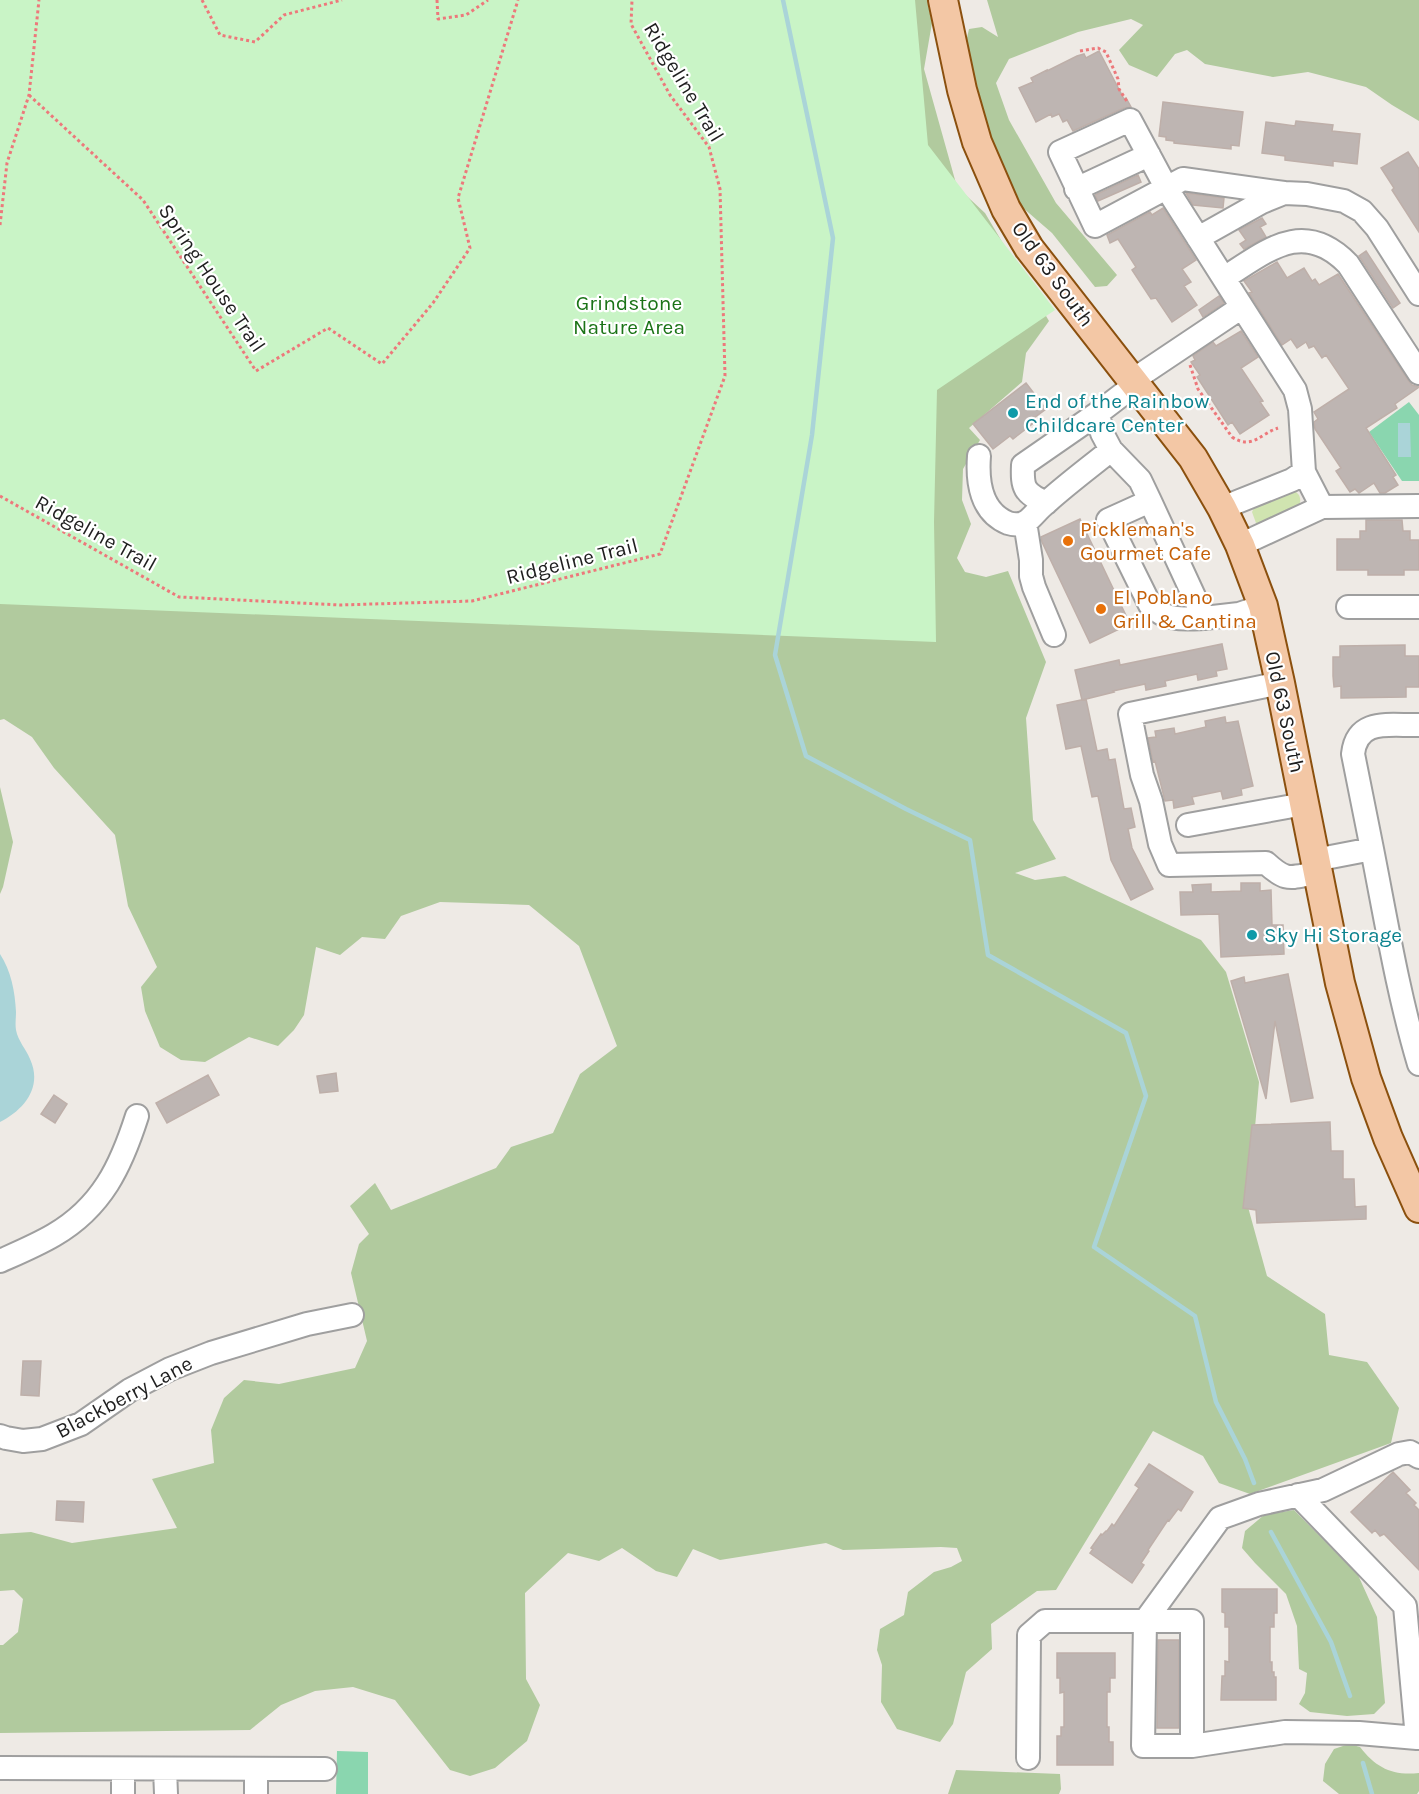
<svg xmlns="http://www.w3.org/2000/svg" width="1419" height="1794" font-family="Karla,sans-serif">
  <rect width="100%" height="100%" fill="#eeeae5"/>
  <!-- grass -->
  <path fill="#d0e4b0" d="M1292 490C1301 493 1302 501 1298 508L1260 524 1256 523 1252 512 1255 506Z"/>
  <!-- forest -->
  <path fill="#b1ca9e" d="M0 0H927L932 23 924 69 957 187 985 213 1049 321 1026 353 1022 382 969 428 980 440 963 469 962 500 971 524 957 558 965 572 986 577 1008 571 1046 662 1026 718 1033 820 1056 859 1015 873 1035 880 1065 876 1201 940 1226 972 1259 1082 1248 1207 1267 1276 1325 1314 1329 1355 1367 1362 1399 1408 1391 1443 1250 1494 1219 1483 1203 1456 1153 1431 1056 1590 1037 1591 991 1624 992 1649 966 1672 953 1724 940 1742 897 1729 881 1702 882 1665 877 1650 880 1629 904 1615 908 1592 934 1572 951 1567 962 1561 957 1548 941 1547 843 1550 826 1543 720 1560 693 1549 677 1577 656 1571 622 1548 599 1561 568 1553 525 1593 526 1679 540 1705 527 1741 495 1768 470 1776 450 1770 395 1700 353 1687 315 1691 281 1705 250 1730 0 1733V1645H3L18 1632 23 1599 14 1590 0 1591V1534L31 1532 72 1543 177 1528 152 1479 214 1463 211 1430 224 1398 244 1380 279 1384 355 1368 367 1341 351 1273 359 1244 369 1234 350 1206 375 1183 391 1210 496 1168 511 1147 553 1133 580 1074 617 1046 579 946 529 905 440 902 401 916 385 939 362 937 340 955 316 947 304 1015 294 1030 278 1046 249 1037 205 1062 181 1060 160 1047 145 1011 141 987 157 967 128 906 115 835 54 768 32 737 4 719 0 720Z
    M987 0H1419V121L1392 105 1366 87 1308 72 1273 77 1205 64 1187 50 1175 54 1157 77 1129 65 1119 50 1143 25 1131 19 1078 32 1009 59 996 83 1009 120 1056 203 1117 275 1107 286 1095 287 1052 233 1022 207 989 133 966 42 969 29 982 27 998 37Z
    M0 787 13 842 3 887 0 894Z
    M1294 1510 1358 1575 1377 1617 1385 1703 1374 1714 1347 1716 1310 1712 1299 1704 1305 1693 1307 1673 1299 1669 1297 1626 1286 1594 1255 1563 1242 1548 1245 1531 1264 1515Z
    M1349 1744 1360 1747C1376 1768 1393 1776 1419 1773V1791L1417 1794H1339L1323 1781 1325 1764 1334 1749Z
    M956 1770 1060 1774 1061 1789 1059 1794H948Z"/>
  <!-- park -->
  <path fill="#c9f4c6" d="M0 0H915L928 145 1055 310 937 390 934 522 936 642 0 604Z"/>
  <!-- pitch -->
  <path fill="#8ad6af" d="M1409 402 1419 415V481H1402L1369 432Z
    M337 1751 368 1752V1794H336Z"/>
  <!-- water -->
  <path fill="#aad4d8" d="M1398 423H1410L1411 457H1398Z
    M0 954C11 971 15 991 16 1012 16 1018 15 1024 16 1030 18 1041 26 1049 30 1059 43 1087 24 1110 0 1122Z"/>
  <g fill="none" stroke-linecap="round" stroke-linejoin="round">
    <!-- stream -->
    <path stroke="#aad4d8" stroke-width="4.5" d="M783 0 833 238 812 435 775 655 806 756 906 809 970 840 988 955 1126 1033 1146 1096 1094 1247 1195 1316 1216 1402 1245 1459 1254 1483
      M1271 1532 1331 1642 1350 1696
      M1363 1763 1372 1794"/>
  </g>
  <!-- building -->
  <path fill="#beb5b2" stroke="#beafa9" stroke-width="1.5" d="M1099 51 1124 99 1126 98 1131 107 1124 108 1073 131 1067 120 1063 122 1059 114 1052 117 1051 114 1036 122 1019 88 1033 82 1031 78 1047 70V71L1077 56 1084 54 1086 58Z
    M1163 102 1243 112 1239 146 1231 145V149L1174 143V141L1166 140V137L1159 136Z
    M1296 121 1333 125 1332 131 1360 134 1357 164 1333 161V166L1285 160V156L1262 153 1266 122 1295 126Z
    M1408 152 1419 169V232L1392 190 1394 188 1381 168Z
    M1138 175 1141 182 1098 201 1095 195Z
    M1186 193 1224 198 1223 208 1193 205Z
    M1163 208 1196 260 1182 269 1191 282 1184 286 1197 305 1172 322 1156 298 1151 299 1132 270 1136 267 1118 239 1110 243 1107 235 1150 212 1152 215Z
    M1262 218 1266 224 1260 227 1266 237 1244 249 1240 244 1246 240 1239 230Z
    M1366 251 1400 303 1393 308 1359 256Z
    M1277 262 1287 278 1304 268 1312 281 1315 279 1319 285 1338 274 1408 380 1412 385 1419 387 1395 404 1397 408 1366 428 1396 475 1393 477 1398 485 1385 493H1380L1374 483 1359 493 1355 489 1350 492 1336 471 1341 468 1315 429 1314 422 1318 419 1314 412 1349 389 1326 355 1322 358 1314 346 1309 348 1306 342 1297 348 1291 339 1282 345 1249 293 1252 292 1244 281Z
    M1219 296 1224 303 1203 317 1199 310Z
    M1241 331 1258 357 1241 368 1263 401 1260 402 1269 415 1240 434 1232 422 1228 425 1197 377 1200 375 1191 362 1195 360 1193 356 1213 342 1216 346Z
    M1026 383 1046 409 1034 418 1036 421 1013 439 1010 436 993 449 973 424Z
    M1080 519 1130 624 1090 643 1042 542 1041 537Z
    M1366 520H1402L1403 531H1410V540H1419V570H1404V575H1368V570H1337V539H1360V531H1366Z
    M1222 644 1227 669 1216 671 1217 676 1198 680 1197 674 1165 681 1166 686 1146 690 1145 684 1113 691 1114 692 1082 700 1075 670 1119 660 1120 665Z
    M1405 645V656H1419V687H1406V697L1341 698V686L1334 687 1333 676V657H1340V646Z
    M1086 699 1097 751 1107 749 1109 760 1115 759 1124 809 1131 808 1135 827 1128 829 1132 848 1153 889 1131 900 1111 860 1098 796 1092 797 1081 746 1066 749 1057 705Z
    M1225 717 1226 723 1238 721 1253 786 1241 789 1242 795 1223 799 1221 791 1192 797 1194 804 1174 808 1173 800 1165 801 1155 761 1153 762 1148 738 1156 737 1155 731 1174 728 1175 734 1206 727 1205 721Z
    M1241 883H1260V891L1271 890 1272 925H1283L1284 954 1221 957 1219 914 1181 915 1180 892H1193L1192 885 1211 884V892L1241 891Z
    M1288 974 1313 1098 1291 1102 1275 1021 1266 1099 1231 981 1244 977 1245 983Z
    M336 1073 338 1091 320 1093 317 1076Z
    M208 1075 219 1095 167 1123 156 1103Z
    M54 1095 67 1104 55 1123 41 1114Z
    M1330 1122 1331 1151H1343V1179H1354L1355 1207 1366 1206V1219L1257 1223 1256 1210 1243 1208 1252 1125Z
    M23 1361H41L39 1396 21 1395Z
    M1149 1464 1193 1492 1181 1511 1178 1509 1169 1521 1168 1520 1148 1550 1149 1551 1141 1563 1144 1565 1132 1583 1090 1553 1093 1549 1091 1548 1101 1534 1102 1535 1106 1531H1107L1112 1524 1114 1526 1139 1488 1135 1485Z
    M1393 1472 1410 1490 1406 1493 1416 1503 1414 1505 1419 1510V1570L1384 1534 1380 1536 1375 1530 1372 1533 1351 1512Z
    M57 1501 84 1502 83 1522 56 1520Z
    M1222 1589H1277V1613H1274V1627H1270V1662H1272V1672H1274V1677H1276V1700H1221L1222 1676H1225V1661L1229 1662V1627H1225V1613L1222 1612Z
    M1158 1640H1179V1728H1157Z
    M1057 1653H1115V1678H1110V1692H1107V1727H1109V1742H1113V1765H1057V1736H1061V1727H1064V1692L1060 1693V1678H1057Z"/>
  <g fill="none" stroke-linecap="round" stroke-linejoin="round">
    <!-- minor casing -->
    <g stroke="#9f9f9f" stroke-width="26">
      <path id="minor" d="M1076 189 1149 155
        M1198 238 1262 202 1284 193 1307 194 1344 201 1362 211 1377 228 1419 294
        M1224 278C1267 251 1303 218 1348 264L1419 373
        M1242 307 1295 390 1300 409 1304 472 1322 507
        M1133 380 1242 307 1167 189 1130 120 1060 152 1095 226 1183 179 1284 193
        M1136 384 1098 413 1102 433 1111 450 1140 480 1150 501 1204 618 1239 614 1263 606
        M979 456C977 482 981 512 1008 523 1014 525 1020 525 1026 522 1033 517 1039 508 1046 503 1067 484 1090 467 1111 450
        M1150 501 1108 520 1150 605C1166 621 1183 619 1204 618
        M1046 503C1024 493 1022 488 1023 465L1098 413
        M1222 508 1292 480 1304 472
        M1025 522 1031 560V576L1034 587 1054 635
        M1240 545 1322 507 1419 506
        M1348 607H1419
        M1280 683 1130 714 1142 775 1151 801 1160 844 1169 865 1266 863C1288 883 1290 877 1317 873
        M1188 825 1304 804
        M1372 849 1353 754C1357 717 1391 726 1419 725
        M1315 860 1372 849C1386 920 1398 994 1419 1064
        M0 1261C18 1253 37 1245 54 1235 102 1207 121 1166 137 1116
        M0 1436 6 1438 23 1441 42 1439 81 1424 130 1390 170 1369 211 1353 307 1324 352 1315
        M1298 1495 1405 1606 1417 1738H1419
        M1192 1746V1621H1145L1143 1746H1192L1285 1732 1359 1733 1417 1738
        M1028 1758 1029 1635 1045 1621H1145L1220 1518 1259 1504 1323 1490 1399 1454 1410 1452 1419 1457
        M0 1768 325 1769
        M165 1769 166 1794
        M256 1769V1794
        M123 1794V1769"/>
    </g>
    <!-- major casing -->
    <g stroke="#8b500e" stroke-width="32">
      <path id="major" d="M943 0 962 90 977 142 1006 209 1029 248 1193 458 1222 508 1240 545 1263 606 1280 683 1340 983 1366 1078 1388 1138 1419 1208"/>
    </g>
    <!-- path -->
    <path stroke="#ed787b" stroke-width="3" stroke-dasharray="3 3" stroke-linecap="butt" d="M202 0 220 35 255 42 284 15 342 0
      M437 0 438 19 466 15 488 0
      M1080 51 1098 48 1106 52 1118 79 1119 89 1128 103
      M29 95 143 200 256 371 328 328 382 364 433 303 470 248 458 198 518 0
      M0 225 7 163 29 95 39 0
      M1190 365 1198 389 1232 437C1252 450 1260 434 1278 428
      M0 496 179 597 340 605 472 601 660 554 725 376 720 189 709 147 670 95 631 24 632 0"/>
    <!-- minor -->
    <use href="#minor" stroke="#fff" stroke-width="22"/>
    <!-- major -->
    <use href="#major" stroke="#f3c7a5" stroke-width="28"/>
  </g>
  <!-- markers -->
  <g fill="#0f9aa8" stroke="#fff" stroke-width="2">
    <circle cx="1013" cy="413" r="6"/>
    <circle cx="1252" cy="935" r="6"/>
  </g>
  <g fill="#e8710a" stroke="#fff" stroke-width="2">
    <circle cx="1068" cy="541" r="6"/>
    <circle cx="1101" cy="609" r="6"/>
  </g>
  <g text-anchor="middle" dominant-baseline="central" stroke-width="4.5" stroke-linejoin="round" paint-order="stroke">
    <!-- street labels -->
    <g font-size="21" fill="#1e1e1e" stroke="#fff">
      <text transform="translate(684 82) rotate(59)">Ridgeline Trail</text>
      <text transform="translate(1053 274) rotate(54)">Old 63 South</text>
      <text transform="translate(212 278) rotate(56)">Spring House Trail</text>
      <text transform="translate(96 533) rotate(29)">Ridgeline Trail</text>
      <text transform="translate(572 561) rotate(-14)">Ridgeline Trail</text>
      <text transform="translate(1285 712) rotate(78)">Old 63 South</text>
      <text transform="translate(124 1397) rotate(-28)">Blackberry Lane</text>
    </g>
    <!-- park labels -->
    <g font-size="21" fill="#1a7316" stroke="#fff">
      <text x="629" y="303">Grindstone<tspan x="629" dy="24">Nature Area</tspan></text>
    </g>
    <!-- culture labels -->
    <g font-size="21" fill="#0d838f" stroke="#fff" text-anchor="start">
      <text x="1025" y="401">End of the Rainbow<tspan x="1025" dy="24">Childcare Center</tspan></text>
      <text x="1264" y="935">Sky Hi Storage</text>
    </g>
    <!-- food labels -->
    <g font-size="21" fill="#c56008" stroke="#fff" text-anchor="start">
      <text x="1080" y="529">Pickleman's<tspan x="1080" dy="24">Gourmet Cafe</tspan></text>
      <text x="1113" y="597">El Poblano<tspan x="1113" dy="24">Grill &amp; Cantina</tspan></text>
    </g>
  </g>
</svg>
